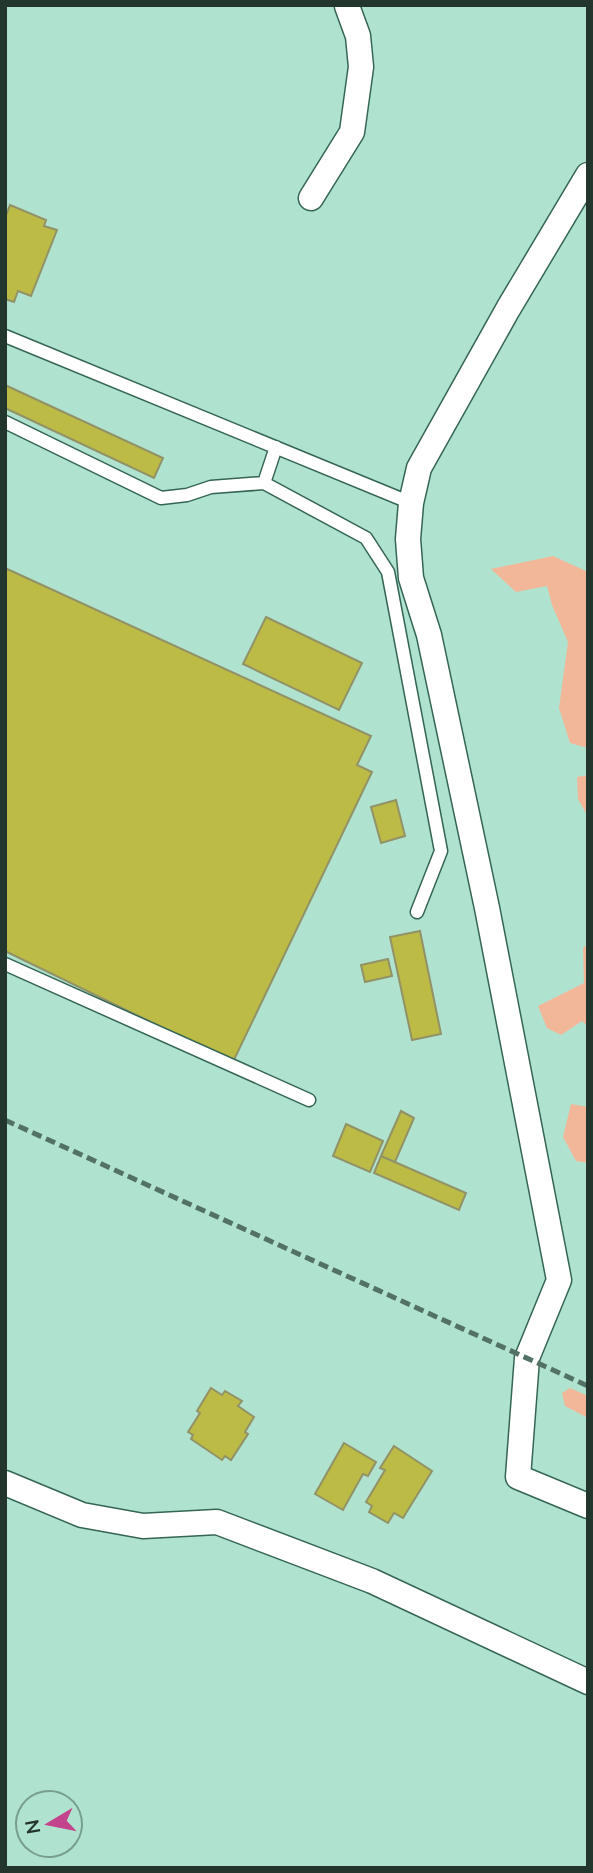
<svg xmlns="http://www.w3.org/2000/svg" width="593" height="1873" font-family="Mulish,sans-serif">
  <rect width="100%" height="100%" fill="#b0e3cf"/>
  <!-- green -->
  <path fill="#f2b798" d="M553 556 588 572V748L570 743 559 708 568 642 552 605 547 586 516 592 491 569Z
    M588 775V817L578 799 577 777Z
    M588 944V1026L582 1021 561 1035 547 1028 538 1006 584 983 583 948Z
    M571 1104 588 1107V1163L576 1161 563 1137Z
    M570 1388 588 1396V1418L565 1406 562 1393Z"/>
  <!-- building -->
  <path fill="#bcbb46" stroke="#919267" stroke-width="2" d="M10 205 46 220 44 226 57 230 31 296 18 291 14 302 5 299V218Z
    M5 385 163 458 154 478 5 408Z
    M5 568 371 736 357 765 372 772 233 1062 5 951Z
    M266 617 362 663 339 710 243 664Z
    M396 800 405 836 381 843 371 807Z
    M420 931 441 1034 412 1040 390 937Z
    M388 959 392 976 365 982 361 965Z
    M401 1111 414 1118 395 1162 381 1156Z
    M346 1124 383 1141 370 1172 333 1156Z
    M381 1156 466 1193 459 1210 374 1173Z
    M211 1388 222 1395 225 1391 242 1401 238 1406 254 1417 245 1432 248 1434 231 1460 225 1456 222 1460 191 1439 193 1435 188 1432 200 1413 197 1411Z
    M344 1443 376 1462 368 1476 363 1474 343 1510 315 1494Z
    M394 1446 432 1471 403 1518 394 1513 388 1523 369 1512 372 1506 366 1502 385 1470 380 1468Z"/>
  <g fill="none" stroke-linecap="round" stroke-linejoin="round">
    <!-- service casing -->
    <g stroke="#356554" stroke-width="15">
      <path id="service" d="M5 336 411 503
        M5 422 161 498 187 495 211 487 264 483 276 447
        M264 483 366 538 388 572 441 851 417 912
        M5 964 309 1100"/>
    </g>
    <!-- minor casing -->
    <g stroke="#356554" stroke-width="27">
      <path id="minor" d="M588 175 508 309 419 468 411 503 408 539 411 578 429 635 487 908 559 1280 527 1358 518 1477 588 1506
        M311 198 352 132 361 67 358 36 347 6
        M5 1483 82 1515 143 1526 217 1522 372 1581 588 1682"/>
    </g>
    <!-- service -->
    <use href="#service" stroke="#fff" stroke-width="12"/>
    <!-- minor -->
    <use href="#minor" stroke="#fff" stroke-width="24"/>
    <!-- rail -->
    <path stroke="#537266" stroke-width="5" stroke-dasharray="10 5" stroke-linecap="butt" d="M5 1120 588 1386"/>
  </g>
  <!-- border -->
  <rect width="593" height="1873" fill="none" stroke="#22362e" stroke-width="14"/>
  <!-- north arrow -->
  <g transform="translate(49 1824) rotate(260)"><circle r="33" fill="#b0e3cf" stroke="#779e8f" stroke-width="2"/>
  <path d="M0-5L12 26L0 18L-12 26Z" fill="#c4438d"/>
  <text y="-10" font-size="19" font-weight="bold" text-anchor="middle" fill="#22362e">N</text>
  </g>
</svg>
